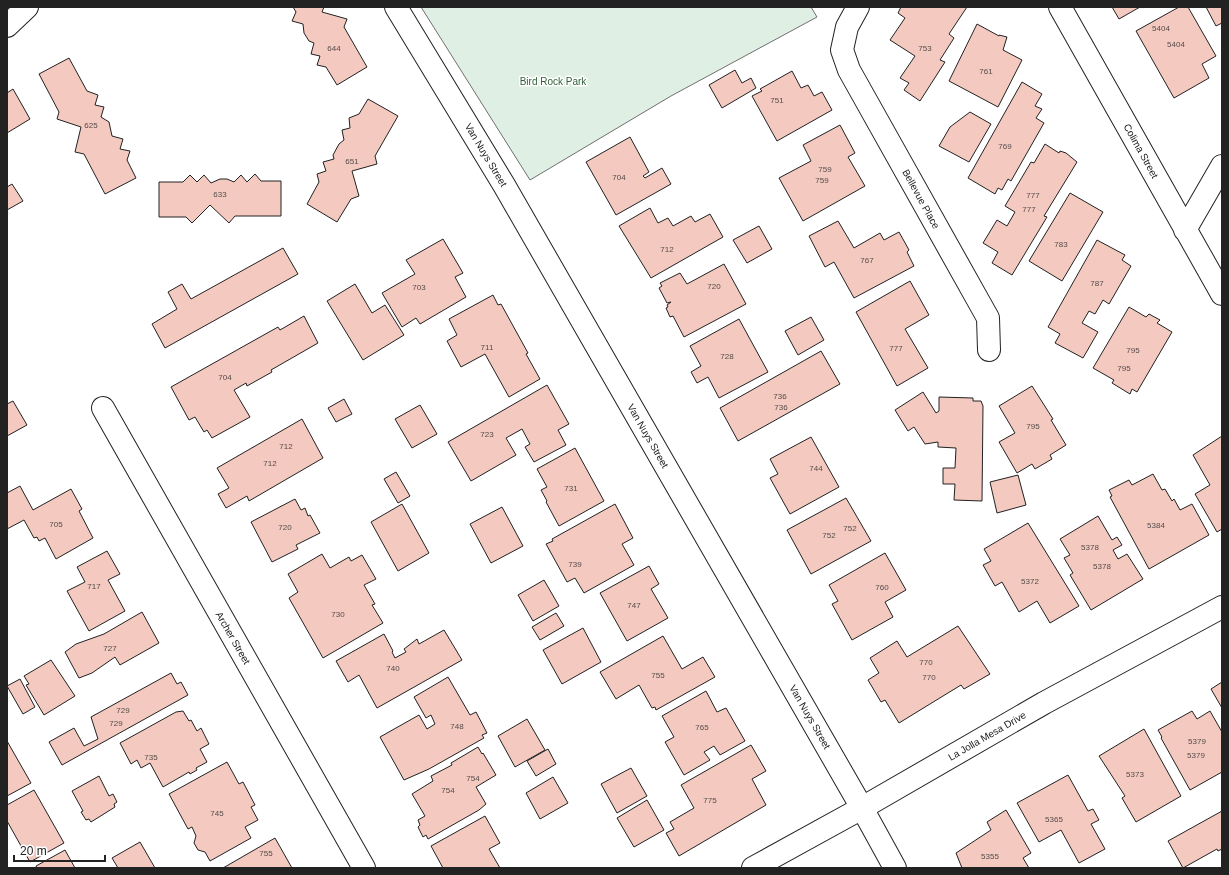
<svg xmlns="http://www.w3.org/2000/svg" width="1229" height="875" font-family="Arial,sans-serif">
  <rect width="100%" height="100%" fill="#fff"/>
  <!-- green -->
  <path fill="#e0efe3" stroke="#6f6f6f" d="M421 7H811L817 17 671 96 530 180Z"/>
  <!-- building -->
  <path fill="#f3c9c0" stroke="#222" d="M293 7H324L322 12 347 19 344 27 367 67 337 85 326 67 317 65 320 56 311 54 314 43 309 41 304 33 303 24 292 21 296 12Z
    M901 7H967L949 34 954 38 940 60 945 62 920 101 904 90 909 83 900 78 915 56 890 40 905 18 898 13Z
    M1112 7H1140L1119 19Z
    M1179 7H1188L1216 56 1202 64 1209 78 1174 98 1136 31Z
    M1206 7H1222V23L1216 26Z
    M977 24 999 36V35L1007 37 1003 50 1022 60 998 107 949 81Z
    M69 58 87 91 98 95 95 105 104 107 101 117 109 122 112 136 123 139 120 149 130 151 127 160 136 178 105 194 84 154 75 152 81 127 57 119 59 112 39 74Z
    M735 70 742 83 751 78 756 88 722 108 709 85Z
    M792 71 801 88 808 85 814 96 822 92 832 110 777 141 752 96 762 91 760 89Z
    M1022 82 1042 94 1035 106 1042 109 1036 118 1044 123 1011 181 1008 179 1002 190 998 188 995 194 968 178Z
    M13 89 30 119 7 133V93Z
    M368 99 398 116 375 156 377 164 352 171 359 196 351 199 337 222 307 204 319 182 317 174 326 171 323 162 334 159 333 155 339 144 344 140 342 130 350 128 349 118 359 114Z
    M970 112 991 124 969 162 939 146 950 127Z
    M840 125 855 153 848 157 865 186 803 221 779 178 811 161 803 145Z
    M630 137 649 172 643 176 645 178 662 168 671 184 616 215 586 162Z
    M1045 144 1059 153 1060 151 1066 153 1077 162 1044 216 1047 217 1012 275 992 263 998 252 983 243 997 220 1007 226 1015 212 1005 206 1031 162 1034 163Z
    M255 174 261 181H281V216H235L229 223 210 205 192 223 186 217H159V182H183L190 175 197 182 204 175 211 183 220 179H227L234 182 241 175 247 182Z
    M12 184 23 201 7 210V187Z
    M1070 193 1103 212 1062 281 1029 261Z
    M650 208 658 223 668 218 673 226 691 216 695 222 710 214 723 237 651 278 619 226Z
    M838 221 854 248 880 233 884 240 899 232 909 250 907 252 914 266 854 298 834 262 825 267 809 236Z
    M759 226 772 249 747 263 733 240Z
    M443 239 463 273 455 277 466 297 420 324 416 318 402 327 382 293 415 274 406 260Z
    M1097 240 1125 255 1122 260 1131 266 1109 304 1103 300 1095 314 1089 311 1082 323 1098 332 1083 358 1055 343 1060 334 1048 327Z
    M283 248 298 274 165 348 152 324 177 309 168 292 182 284 191 299Z
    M724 264 746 304 684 337 673 316 670 317 666 308 668 307 667 305 671 302 667 303 659 288 662 286 660 283 680 273 687 284Z
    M910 281 929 315 905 329 928 368 897 386 856 312Z
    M355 284 372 313 385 305 404 335 363 360 327 301Z
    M493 295 498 305 501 304 528 353 526 354 540 379 509 397 485 354 461 367 447 341 457 335 449 319Z
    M1129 307 1146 317 1149 314 1160 320 1157 323 1172 332 1137 392 1132 389 1130 394 1112 383 1114 380 1093 368Z
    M304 316 318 343 271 370 272 372 247 386 246 383 234 390 250 417 212 438 207 430 204 432 195 417 189 420 171 387 278 327 280 330Z
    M811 317 824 340 798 355 785 331Z
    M739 319 768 372 719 398 708 377 697 383 691 372 701 366 690 346Z
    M821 351 840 384 738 441 720 408Z
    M547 385 569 424 558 430 566 445 534 462 525 447 530 444 522 429 506 438 516 455 471 481 448 442Z
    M1032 386 1053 419 1051 420 1066 445 1050 455 1052 459 1035 469 1032 464 1017 473 999 442 1015 433 999 406Z
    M923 392 936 413 939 411V397L973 398V401H981L983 406 982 501 954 500 955 484H943V468H955L956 448 938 447V442L925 444 914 427 908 431 895 410Z
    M344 399 352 414 336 422 328 408Z
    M13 401 27 425 7 436V404Z
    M420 405 437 434 412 448 395 419Z
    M302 419 323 458 249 501 247 496 226 508 218 494 229 488 217 468Z
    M1222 436V529L1217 532 1195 494 1210 485 1193 455Z
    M811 437 839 487 790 514 770 478 778 474 770 459Z
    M575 448 604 501 559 526 546 502 547 501 541 490 547 487 537 469Z
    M396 472 410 496 398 503 384 479Z
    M1153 474 1162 490 1165 489 1172 501 1174 499 1180 510 1192 504 1209 535 1149 569 1110 497 1112 496 1109 490 1129 480 1132 485Z
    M1018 475 1026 505 997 513 990 482Z
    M20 486 33 510 71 489 82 509 79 511 93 538 56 559 45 538 39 541 37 537 34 538 24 520 7 529V493Z
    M846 498 871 541 811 574 787 530Z
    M295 499 301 510 305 508 308 516 310 515 320 533 296 545 298 549 272 562 251 522Z
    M402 504 429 553 398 571 371 522Z
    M615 504 633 538 622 544 634 565 584 593 575 578 567 582 546 544 553 541 552 539Z
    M502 507 523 546 491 563 470 524Z
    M1098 516 1112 540 1117 537 1122 545 1113 550 1118 559 1127 554 1143 579 1091 610 1070 575 1073 573 1064 558 1070 555 1060 539Z
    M1028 523 1079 606 1050 623 1037 601 1019 612 1002 582 995 586 983 565 991 561 984 549Z
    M107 551 120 574 108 580 125 611 89 631 67 591 85 582 77 567Z
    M885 553 906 590 885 602 893 617 852 640 832 604 838 601 829 585Z
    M322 554 330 568 349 557 351 561 362 555 376 579 364 585 375 604 372 605 383 623 323 658 289 598 298 592 288 574Z
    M649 566 659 584 651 589 668 618 627 641 600 593Z
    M544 580 559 606 533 621 518 595Z
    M142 612 159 643 120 665 115 657 92 673 79 678 65 652 76 644 104 634Z
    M556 613 564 626 540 640 532 627Z
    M958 626 990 674 964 689 961 685 899 723 885 700 881 702 868 680 879 673 870 658 897 641 907 657Z
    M583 628 601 662 562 684 543 650Z
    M444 630 462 660 377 708 359 675 348 682 336 661 384 634 393 651 392 652 395 658 406 652 404 649 417 639 419 644Z
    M663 636 682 669 703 657 715 677 656 710 655 707 652 708 639 685 616 699 600 672Z
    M51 660 75 696 44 715 26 685 29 684 24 676Z
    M171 673 177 684 181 682 188 695 62 765 49 742 74 728 84 746 98 739 91 717Z
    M448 677 470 715 476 712 487 733 482 735 484 738 429 769 404 780 380 737 419 715 427 729 435 724 431 715 426 718 414 697Z
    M20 679 35 707 23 714 7 686Z
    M1222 682V708L1211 689Z
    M706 691 717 712 726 708 745 741 720 755 714 746 704 752 710 760 684 775 665 742 674 737 662 716Z
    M183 711 189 721 191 720 197 731 201 728 209 744 200 749 207 762 196 768 197 770 190 774 189 772 163 787 150 763 141 768 137 760 131 764 120 743 176 712Z
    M1192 711 1197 719 1210 711 1222 732V772L1190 790 1161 738 1162 737 1158 730Z
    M527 719 545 750 515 767 498 736Z
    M1144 729 1181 796 1136 822 1122 798 1125 796 1099 756Z
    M7 741 31 783 7 796Z
    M751 745 766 771 752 779 766 805 679 856 666 833 674 829 670 822 694 808 681 785Z
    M478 747 482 754 483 753 496 775 476 787 486 804 479 810 428 839 426 835 423 837 418 827 420 825 418 820 425 816 412 794 433 781 431 776 452 765 451 763Z
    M548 749 556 764 536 776 527 761Z
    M227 762 239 784 243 782 255 805 251 807 258 820 245 827 251 838 210 861 205 852 198 850 194 843 196 836 192 827 188 829 169 794Z
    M631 768 647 796 617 813 601 784Z
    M1068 775 1088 811 1093 809 1099 820 1091 824 1105 849 1079 863 1061 830 1039 842 1017 803Z
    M99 776 109 796 113 794 117 802 114 804 115 807 91 822 89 819 86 820 81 812 83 811 72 791Z
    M553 777 568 803 540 819 526 793Z
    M34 790 64 843 30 862 7 821V805Z
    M647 800 664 830 634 847 617 818Z
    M1006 810 1031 853 1023 858 1029 868H962L956 853 991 830 987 822Z
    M1222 811V849L1218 851 1217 849 1183 868 1168 841Z
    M485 816 500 843 489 849 500 868H443L431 846Z
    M275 838 292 868H223Z
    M140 842 155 868H118L112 858Z
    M65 850 75 868H37L36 866Z"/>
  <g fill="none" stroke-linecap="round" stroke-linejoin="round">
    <!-- street casing -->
    <g stroke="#222" stroke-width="24">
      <path id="street" d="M396 7 504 185 862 808
        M858 7 847 27 842 50 849 70 988 318 989 350
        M1060 7 1222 294
        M7 26 27 7
        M1185 230 1222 166
        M103 408 364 868"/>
    </g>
    <!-- secondary casing -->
    <g stroke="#222" stroke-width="24">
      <path id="secondary" d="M862 808 895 868
        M753 868 862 808 1044 703 1222 607"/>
    </g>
    <!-- street -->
    <use href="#street" stroke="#fff" stroke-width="22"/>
    <!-- secondary -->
    <use href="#secondary" stroke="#fff" stroke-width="22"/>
  </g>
  <g text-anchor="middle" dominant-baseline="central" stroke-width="3" stroke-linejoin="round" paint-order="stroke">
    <!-- number labels -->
    <g font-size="8" fill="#564c4a">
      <text x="1161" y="28">5404</text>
      <text x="1176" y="44">5404</text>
      <text x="334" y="48">644</text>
      <text x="925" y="48">753</text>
      <text x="986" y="71">761</text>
      <text x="777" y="100">751</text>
      <text x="91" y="125">625</text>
      <text x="1005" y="146">769</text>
      <text x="352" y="161">651</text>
      <text x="825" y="169">759</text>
      <text x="619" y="177">704</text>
      <text x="822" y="180">759</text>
      <text x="220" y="194">633</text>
      <text x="1033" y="195">777</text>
      <text x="1029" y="209">777</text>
      <text x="1061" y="244">783</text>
      <text x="667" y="249">712</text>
      <text x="867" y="260">767</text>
      <text x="1097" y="283">787</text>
      <text x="714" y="286">720</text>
      <text x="419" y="287">703</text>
      <text x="487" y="347">711</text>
      <text x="896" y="348">777</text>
      <text x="1133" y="350">795</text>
      <text x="727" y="356">728</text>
      <text x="1124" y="368">795</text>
      <text x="225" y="377">704</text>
      <text x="780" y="396">736</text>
      <text x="781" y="407">736</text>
      <text x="1033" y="426">795</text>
      <text x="487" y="434">723</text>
      <text x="286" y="446">712</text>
      <text x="270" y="463">712</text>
      <text x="816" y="468">744</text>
      <text x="571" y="488">731</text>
      <text x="56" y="524">705</text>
      <text x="1156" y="525">5384</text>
      <text x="285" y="527">720</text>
      <text x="850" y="528">752</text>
      <text x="829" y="535">752</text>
      <text x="1090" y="547">5378</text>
      <text x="575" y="564">739</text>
      <text x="1102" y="566">5378</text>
      <text x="1030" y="581">5372</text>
      <text x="94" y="586">717</text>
      <text x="882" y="587">760</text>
      <text x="634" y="605">747</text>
      <text x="338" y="614">730</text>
      <text x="110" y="648">727</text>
      <text x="926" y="662">770</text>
      <text x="393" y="668">740</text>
      <text x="658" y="675">755</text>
      <text x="929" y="677">770</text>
      <text x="123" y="710">729</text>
      <text x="116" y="723">729</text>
      <text x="457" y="726">748</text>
      <text x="702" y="727">765</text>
      <text x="1197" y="741">5379</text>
      <text x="1196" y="755">5379</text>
      <text x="151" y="757">735</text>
      <text x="1135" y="774">5373</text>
      <text x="473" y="778">754</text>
      <text x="448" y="790">754</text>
      <text x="710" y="800">775</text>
      <text x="217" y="813">745</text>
      <text x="1054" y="819">5365</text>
      <text x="266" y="853">755</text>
      <text x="990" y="856">5355</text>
    </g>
    <!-- park labels -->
    <g font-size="10" fill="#2f5e38" stroke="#fff">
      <text x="553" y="81">Bird Rock Park</text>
    </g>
    <!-- street labels -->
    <g font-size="10" fill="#222" stroke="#fff">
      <text transform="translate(1141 151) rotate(61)">Colima Street</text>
      <text transform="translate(486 155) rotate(59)">Van Nuys Street</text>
      <text transform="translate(921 199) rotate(61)">Bellevue Place</text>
      <text transform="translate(648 436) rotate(60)">Van Nuys Street</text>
      <text transform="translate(233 638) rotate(60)">Archer Street</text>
      <text transform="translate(810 717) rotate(60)">Van Nuys Street</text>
      <text transform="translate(987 736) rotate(-30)">La Jolla Mesa Drive</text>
    </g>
  </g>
  <!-- border -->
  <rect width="1229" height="875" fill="none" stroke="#222222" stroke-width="16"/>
  <!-- scale -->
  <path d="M14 855v6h91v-6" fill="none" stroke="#222222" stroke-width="2"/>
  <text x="20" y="855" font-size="12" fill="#222222" stroke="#ffffff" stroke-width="3" paint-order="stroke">20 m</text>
</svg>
